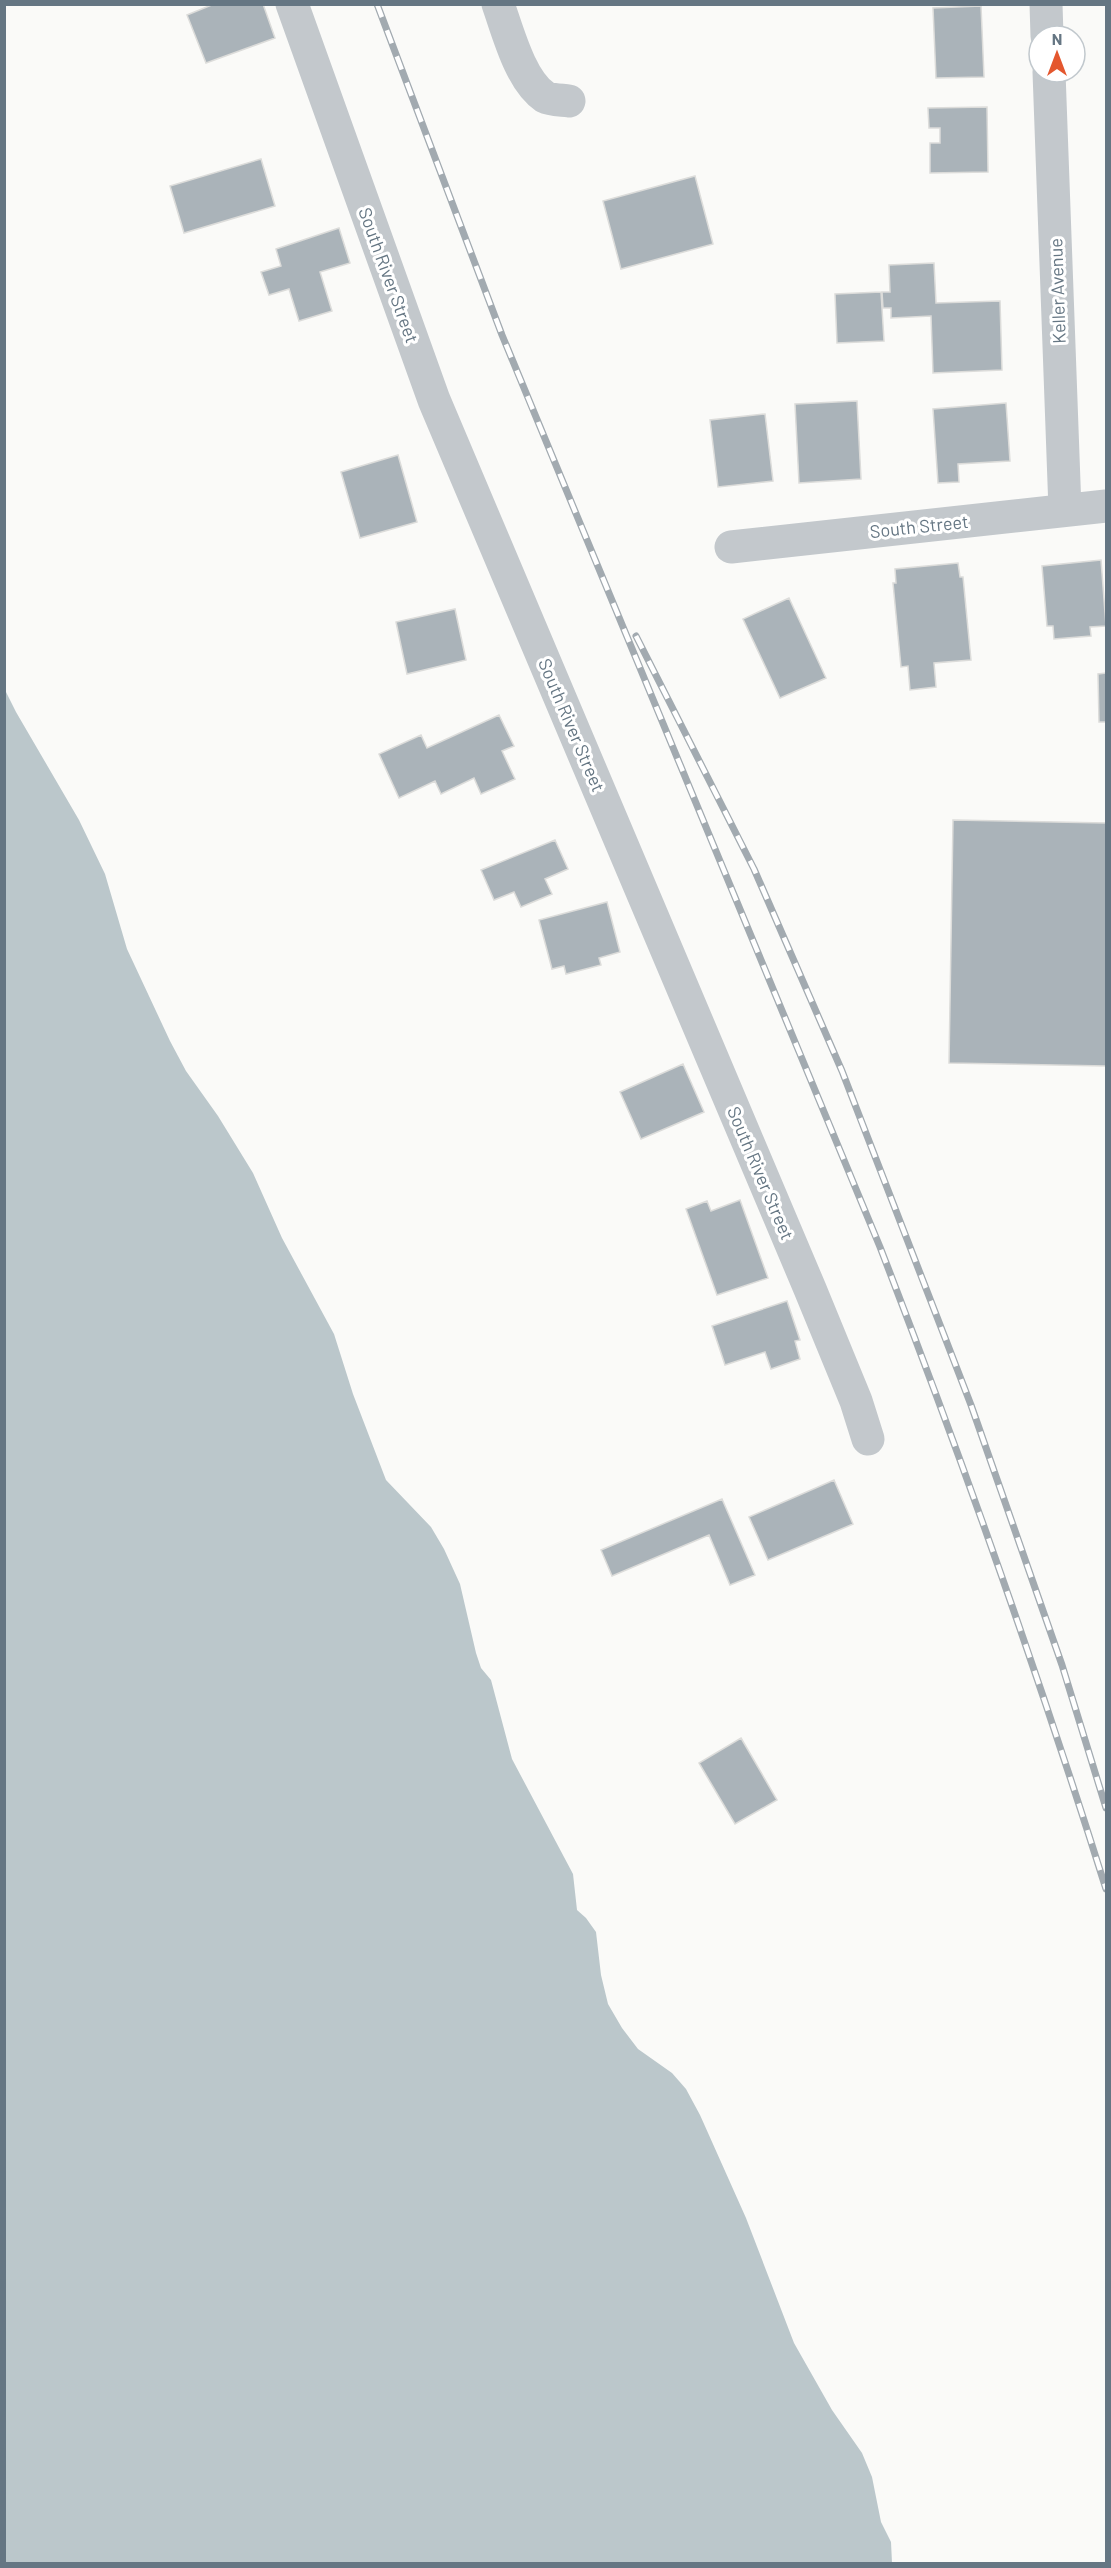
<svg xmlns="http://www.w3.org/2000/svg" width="1111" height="2568" font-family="Barlow,sans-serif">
  <rect width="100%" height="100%" fill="#fafaf8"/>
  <!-- water -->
  <path fill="#bbc7cb" d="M4 688 16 712 79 820 105 874 127 949 170 1041 186 1071 218 1116 253 1173 282 1238 334 1334 353 1394 386 1480 431 1527 444 1549 460 1584 476 1653 481 1668 491 1680 512 1759 573 1874 577 1910 586 1918 596 1932 601 1975 608 2004 622 2028 638 2049 672 2073 686 2089 700 2115 746 2218 794 2343 832 2410 862 2453 872 2477 881 2522 891 2542 892 2563H5Z"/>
  <!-- building -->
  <path fill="#aab3b9" stroke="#dcdcda" stroke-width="1.5" d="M214 4H263L275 38 206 63 187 15Z
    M981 6 984 77 936 78 933 8Z
    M987 107 988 172 930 173V143H940V128H929L928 108Z
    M261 159 275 206 184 233 170 186Z
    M695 176 713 244 621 269 603 201Z
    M339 228 350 263 320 272 332 311 299 321 289 289 269 295 261 272 281 266 276 249Z
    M934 263 936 303 1000 301 1002 370 933 373 931 316 891 318V308H883L882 292H890L889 265Z
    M881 292 884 341 837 343 835 294Z
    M857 401 861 479 799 483 795 404Z
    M1006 403 1010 461 958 464 959 482 938 483 933 409Z
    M765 414 773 481 718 487 710 420Z
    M398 455 417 522 360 538 341 472Z
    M1101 560 1106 626 1090 627 1091 636 1054 639 1053 626H1047L1042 566Z
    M958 563 960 577H963L971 660 934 663 936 687 910 690 908 666 901 667 893 583H896L895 569Z
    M789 598 826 678 780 698 743 619Z
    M455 609 466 660 407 674 396 622Z
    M1106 673V722H1099L1098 674Z
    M499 715 514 746 502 751 515 779 481 794 474 778 441 794 435 781 399 798 379 754 421 735 427 748Z
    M953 820 1106 823V1066L949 1063Z
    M555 840 568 869 545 879 552 894 521 907 514 892 494 900 481 870Z
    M607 902 620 952 599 958 601 965 566 974 564 966 552 969 539 920Z
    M683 1064 704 1112 641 1139 620 1092Z
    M740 1200 768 1278 717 1295 686 1209 707 1201 711 1211Z
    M787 1301 800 1340 795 1341 800 1359 771 1369 765 1352 725 1365 712 1326Z
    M834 1480 853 1524 768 1560 749 1517Z
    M722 1499 755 1575 730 1585 709 1535 612 1576 601 1550Z
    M741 1738 777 1800 735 1824 699 1763Z"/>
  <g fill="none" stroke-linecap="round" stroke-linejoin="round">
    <!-- minor -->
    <path stroke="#c3c8cc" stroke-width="33" d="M292 4 434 400 810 1289 856 1401 868 1439
      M498 4C508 32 520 80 545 97 551 100 562 100 569 101
      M1046 4 1047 36
      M1049 72 1065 510
      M731 547 1106 506"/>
    <!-- rail casing -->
    <g stroke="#a2aab0" stroke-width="7">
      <path id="rail" d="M377 4 502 335 880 1247C962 1459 1038 1673 1106 1889
        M636 636 754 869 842 1071 971 1405 1062 1665 1106 1808"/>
    </g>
    <!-- rail -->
    <use href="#rail" stroke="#fff" stroke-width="4.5" stroke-dasharray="14" stroke-linecap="butt"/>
  </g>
  <g text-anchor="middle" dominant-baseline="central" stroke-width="6" stroke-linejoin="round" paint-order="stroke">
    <!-- street labels -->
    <g font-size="18" fill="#657683" stroke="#fff">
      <text transform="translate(389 275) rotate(70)">South River Street</text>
      <text transform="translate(1057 291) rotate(-92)">Keller Avenue</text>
      <text transform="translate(919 526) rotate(-6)">South Street</text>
      <text transform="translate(572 725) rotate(67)">South River Street</text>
      <text transform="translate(761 1173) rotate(67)">South River Street</text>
    </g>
  </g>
  <!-- border -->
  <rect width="1111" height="2568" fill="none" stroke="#657683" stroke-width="12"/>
  <!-- north arrow -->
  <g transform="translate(1057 54)"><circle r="28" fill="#ffffff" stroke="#c1c8cd" stroke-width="1.5"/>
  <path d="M0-4.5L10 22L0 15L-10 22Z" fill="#e4572e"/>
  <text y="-9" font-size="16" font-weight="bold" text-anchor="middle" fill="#657683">N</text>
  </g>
</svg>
